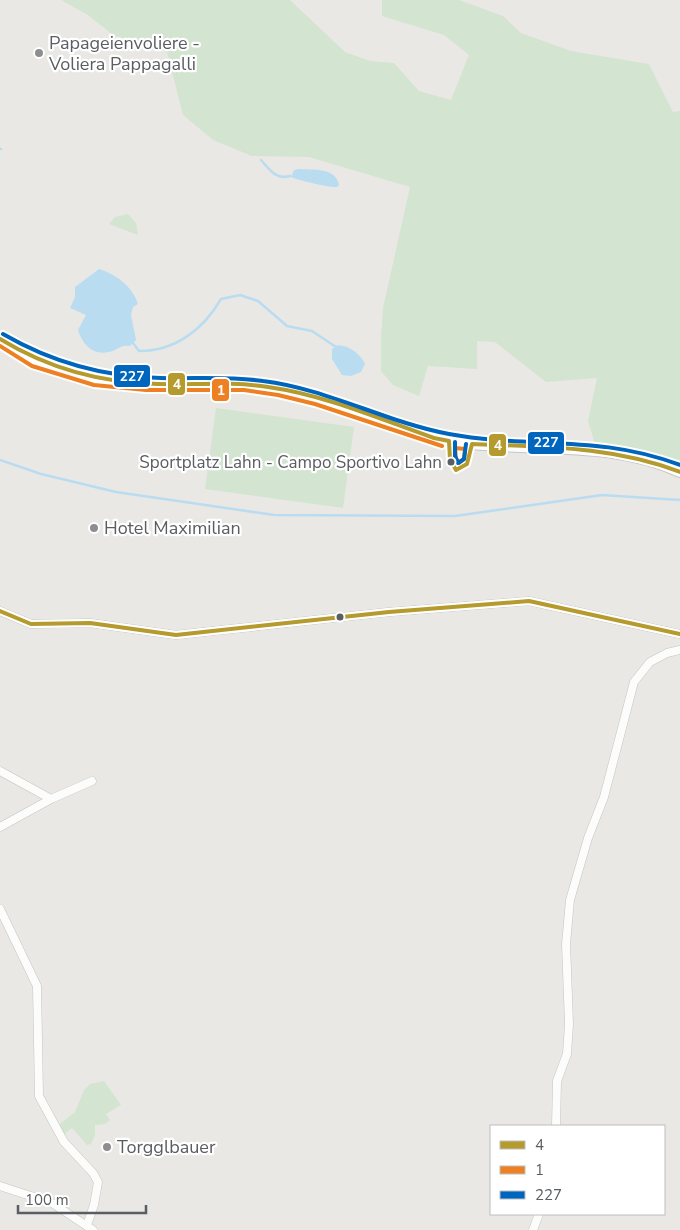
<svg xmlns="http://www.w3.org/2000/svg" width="680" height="1230" font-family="'Nunito Sans',sans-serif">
  <rect width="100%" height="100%" fill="#eae8e4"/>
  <!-- green -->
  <path fill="#d3e4d0" d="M61 0H290L345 52 370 61 394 63 419 91 451 100 469 55 444 35 382 16V0H459L503 16 521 33 571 51 649 64 673 112 680 111V464L652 452 595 444 588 421 597 378 546 382 495 342 477 341V369L428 366 419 396 393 385 381 371V337L383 308 410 187 309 157 252 156 213 140 183 115 167 52 113 35 88 15Z
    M128 214 136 223 138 235 109 224 115 217Z
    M216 408 354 427 343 508 205 489Z
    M104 1081 121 1105 106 1114 110 1120 105 1124 95 1125V1135L91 1144 87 1145 72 1128 62 1136 58 1130 60 1124 75 1112 84 1090 90 1084Z"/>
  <!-- water -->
  <path fill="#badcf1" d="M299 169C312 170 336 167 339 185L337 187C332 188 296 180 291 177L294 170Z
    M99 269C116 274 133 287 138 304L133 307 131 315 136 340 130 346C123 345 121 347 115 350 96 358 83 347 78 330L86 315 70 308 75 297V287Z
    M338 345C349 346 360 353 365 364L361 372 351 376 342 375 332 359V349Z"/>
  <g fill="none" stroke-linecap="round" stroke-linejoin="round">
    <!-- stream -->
    <path stroke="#badcf1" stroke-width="2.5" d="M0 149H1
      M261 160C270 170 276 180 290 176
      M133 343 139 351C175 351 203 330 221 299L240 295 258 301 287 326 312 331 336 347
      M0 460 41 474 116 492 274 515 455 516 602 495 680 500"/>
    <!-- minor casing -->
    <g stroke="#c5c5c5" stroke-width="9">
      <path id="minor" d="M0 611 31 624 90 623 176 635 389 612 529 601 680 634
        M0 771 51 799 92 781
        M0 827 51 799
        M0 909 37 986 39 1096 64 1142 93 1173 98 1182 94 1205 87 1225
        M556 1126 557 1081 567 1054 569 1024 566 944 570 900 588 838 604 797 634 682 650 662 667 653 680 650
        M0 1186 52 1203 93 1230
        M533 1230 539 1214"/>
    </g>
    <!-- secondary casing -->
    <g stroke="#c6c6c6" stroke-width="12">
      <path id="secondary" d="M0 339C47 369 90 381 145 384 191 387 235 380 281 390 345 403 406 438 472 444 542 451 615 442 680 472"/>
    </g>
    <!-- minor -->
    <use href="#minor" stroke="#fcfcfb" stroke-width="8"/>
    <!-- secondary -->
    <use href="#secondary" stroke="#fcfcfb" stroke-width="10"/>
    <!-- bus-1 casing -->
    <g stroke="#fff" stroke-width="8">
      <path id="bus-1" d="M0 339C49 369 100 383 158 384 195 385 231 381 268 387 325 395 380 419 434 438L449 441 450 460 456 470 467 464 472 444C543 447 613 446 680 472
        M0 611 31 624 90 623 176 635 389 612 529 601 680 634"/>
    </g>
    <!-- bus-2 casing -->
    <g stroke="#fff" stroke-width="8">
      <path id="bus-2" d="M0 346 32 366 94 385 146 390H244L278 395 315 404 442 446
        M455 448 465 449 464 459 459 463 456 458Z"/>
    </g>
    <!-- bus-3 casing -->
    <g stroke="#fff" stroke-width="8">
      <path id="bus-3" d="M3 334C53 363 104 377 161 378 195 379 229 376 263 381 328 389 385 422 449 434 529 449 599 434 680 465
        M455 442V456L458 463 464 459 466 444"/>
    </g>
    <!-- bus-1 -->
    <use href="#bus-1" stroke="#b59a2e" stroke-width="4"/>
    <!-- bus-2 -->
    <use href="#bus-2" stroke="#ed8022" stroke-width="4"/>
    <!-- bus-3 -->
    <use href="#bus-3" stroke="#0065bd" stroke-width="4"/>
  </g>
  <!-- markers -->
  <g fill="#8c8e8f" stroke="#fff" stroke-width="2">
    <circle cx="39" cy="53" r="5"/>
    <circle cx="94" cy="528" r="5"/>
    <circle cx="107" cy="1147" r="5"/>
  </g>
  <g fill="#5a5d61" stroke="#fff" stroke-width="2">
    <circle cx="451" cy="462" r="4.5"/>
    <circle cx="340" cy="617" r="4.5"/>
  </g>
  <g text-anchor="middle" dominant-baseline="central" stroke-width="4.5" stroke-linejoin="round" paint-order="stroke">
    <!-- bus labels -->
    <g font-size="17" fill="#5a5d61" stroke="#fff" text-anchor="end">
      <text x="442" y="462">Sportplatz Lahn - Campo Sportivo Lahn</text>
    </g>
    <!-- poi labels -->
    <g font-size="18" fill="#5a5d61" stroke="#fff" text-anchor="start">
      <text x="49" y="43">Papageienvoliere -<tspan x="49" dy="21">Voliera Pappagalli</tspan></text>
      <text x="104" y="528">Hotel Maximilian</text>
      <text x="117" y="1147">Torgglbauer</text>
    </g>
  </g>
  <g stroke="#fff" stroke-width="2">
    <rect x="113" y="364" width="38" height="24" rx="5" fill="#0065bd"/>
    <rect x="167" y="372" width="19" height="24" rx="5" fill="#b59a2e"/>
    <rect x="211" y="378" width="19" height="24" rx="5" fill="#ed8022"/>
    <rect x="527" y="431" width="38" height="24" rx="5" fill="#0065bd"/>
    <rect x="488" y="433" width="19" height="24" rx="5" fill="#b59a2e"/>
  </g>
  <g font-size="14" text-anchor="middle" font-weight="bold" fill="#fff">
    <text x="132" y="381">227</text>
    <text x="177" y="389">4</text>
    <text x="221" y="395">1</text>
    <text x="546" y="447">227</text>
    <text x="498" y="450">4</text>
  </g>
  <!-- legend -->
  <rect x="490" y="1125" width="175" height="90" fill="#ffffff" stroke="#bdbec0"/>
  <rect x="500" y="1141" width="25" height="8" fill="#b59a2e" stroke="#bdbec0"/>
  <text x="535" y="1150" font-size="15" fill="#5a5d61">4</text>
  <rect x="500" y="1166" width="25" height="8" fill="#ed8022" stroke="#bdbec0"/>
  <text x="535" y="1175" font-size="15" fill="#5a5d61">1</text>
  <rect x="500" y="1191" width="25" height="8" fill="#0065bd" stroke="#bdbec0"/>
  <text x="535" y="1200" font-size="15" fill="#5a5d61">227</text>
  <!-- scale -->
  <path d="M18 1205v8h128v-8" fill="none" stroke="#5a5d61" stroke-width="2.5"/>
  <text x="25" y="1205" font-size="15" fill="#5a5d61" stroke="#ffffff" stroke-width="4" paint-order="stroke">100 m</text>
</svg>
